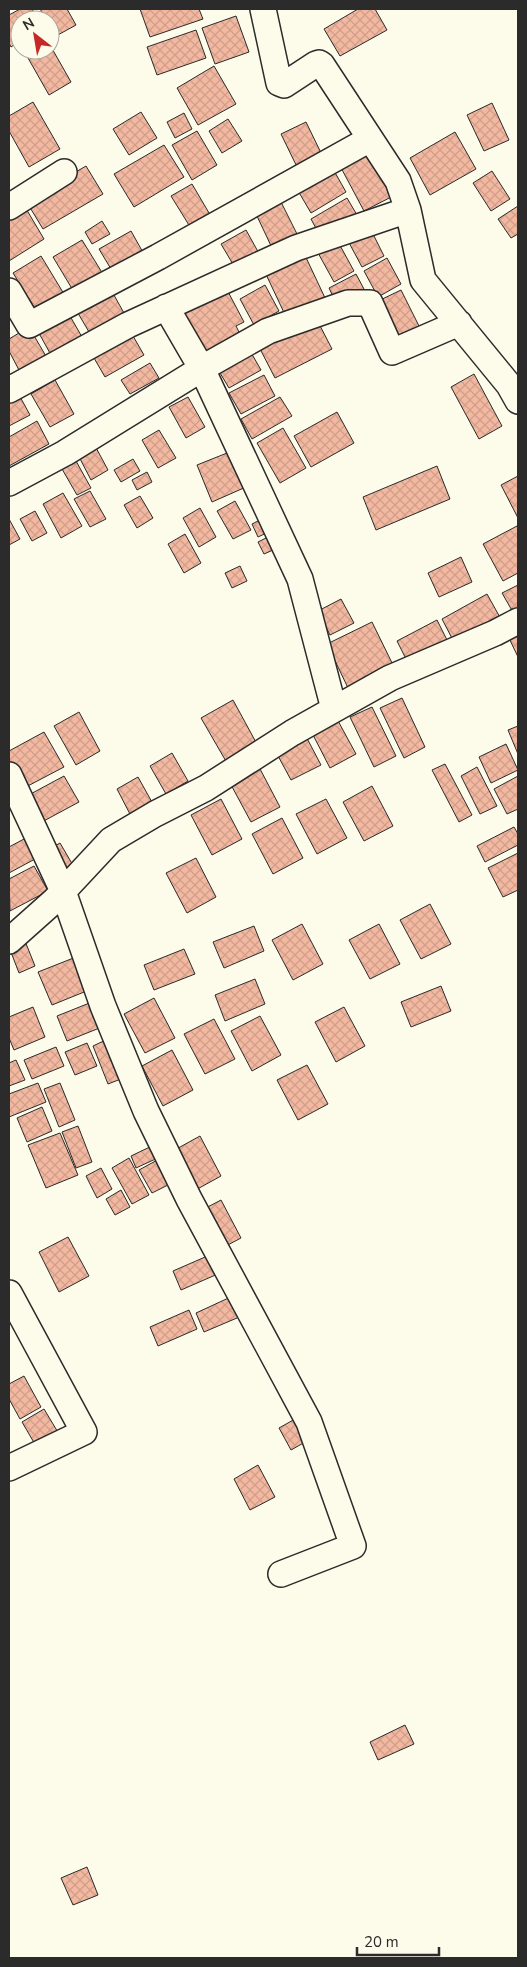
<svg xmlns="http://www.w3.org/2000/svg" width="527" height="1967" font-family="'Nunito Sans',sans-serif">
  <defs>
    <pattern id="building-cross-hatch" width="8" height="8" patternUnits="userSpaceOnUse" patternTransform="scale(1.25)"><rect width="8" height="8" fill="#f2b8a0"/><path d="M0 0l8 8M0 8l8-8" fill="none" stroke="#d09e8a"/></pattern>
  </defs>
  <rect width="100%" height="100%" fill="#fdfbea"/>
  <!-- building -->
  <path fill="url(#building-cross-hatch)" stroke="#2b2b2b" d="M20 9H32L38 20H20V41L11 47 9 43V15Z
    M40 9H67L76 25 56 36 50 26V20H47Z
    M140 9H199L203 19 150 37Z
    M358 9H375L387 30 340 56 324 29Z
    M236 16 249 52 215 64 202 28Z
    M196 30 206 58 157 75 147 47Z
    M50 45 71 82 49 95 28 58 42 50H50Z
    M214 66 236 104 198 125 177 88Z
    M33 102 60 149 29 167 9 131V116Z
    M492 103 509 140 484 151 467 115Z
    M141 112 157 138 129 155 113 129Z
    M184 113 192 129 175 138 167 122Z
    M228 119 242 141 222 153 209 131Z
    M306 122 323 157 298 169 281 134Z
    M197 131 217 165 192 180 172 145Z
    M455 132 476 169 430 195 410 158Z
    M164 145 184 177 134 207 114 174Z
    M370 148 395 195 364 211 339 164Z
    M86 166 103 194 43 229 26 201Z
    M333 169 346 192 311 213 297 189Z
    M492 171 510 199 491 211 473 183Z
    M192 184 212 218 192 230 171 196Z
    M347 198 357 215 320 236 311 219Z
    M281 202 299 238 273 250 256 214Z
    M518 206V234L511 238 498 219Z
    M25 207 44 239 9 261V216Z
    M102 221 110 234 92 244 85 232Z
    M370 228 384 256 362 267 347 239Z
    M246 230 261 257 237 271 221 244Z
    M131 231 145 256 114 274 99 249Z
    M82 240 106 279 77 297 53 257Z
    M337 240 354 271 334 282 317 251Z
    M302 249 326 300 287 319 263 268Z
    M41 256 67 299 39 315 13 273Z
    M387 258 401 284 378 297 364 271Z
    M356 274 365 291 337 305 329 288Z
    M265 285 279 311 254 325 240 299Z
    M225 286 244 322 236 326 242 338 209 356 182 309Z
    M110 288 124 313 89 332 75 308Z
    M401 290 420 328 392 343 372 304Z
    M66 309 82 337 51 355 35 326Z
    M315 316 332 349 275 378 258 345Z
    M29 327 47 358 20 372 9 351V339Z
    M133 336 144 355 105 377 94 358Z
    M249 349 261 370 229 388 217 368Z
    M150 363 159 378 130 394 121 380Z
    M474 374 502 426 479 439 451 387Z
    M264 375 275 396 241 414 229 393Z
    M55 380 74 414 50 427 31 394Z
    M18 393 30 415 9 426V398Z
    M188 397 205 427 186 438 169 407Z
    M280 397 292 416 252 439 241 419Z
    M337 412 354 443 311 467 294 436Z
    M37 421 49 444 9 466V437Z
    M283 428 306 468 280 483 257 443Z
    M159 430 176 458 158 468 142 440Z
    M94 444 108 470 91 480 77 453Z
    M232 451 246 487 212 502 197 465Z
    M133 459 140 471 121 482 114 470Z
    M76 461 91 488 77 495 62 469Z
    M437 466 450 499 376 530 363 497Z
    M147 472 152 482 137 490 132 480Z
    M518 476V518L501 485Z
    M90 491 106 519 90 527 74 499Z
    M63 493 82 526 61 538 43 504Z
    M140 496 153 518 137 528 124 505Z
    M235 501 251 530 233 539 217 511Z
    M200 508 216 537 199 547 183 518Z
    M35 511 47 533 32 541 20 519Z
    M268 516 275 529 258 537 252 524Z
    M9 519 20 539 9 545Z
    M517 526 518 529V573L503 581 483 544Z
    M276 533 282 546 264 554 258 542Z
    M185 534 201 563 184 573 168 544Z
    M461 557 472 582 439 597 428 573Z
    M240 566 247 581 232 588 225 573Z
    M518 585V612L514 614 502 593Z
    M487 594 502 621 456 646 442 619Z
    M341 599 354 623 330 635 318 611Z
    M437 620 449 644 409 665 397 641Z
    M372 622 394 667 349 690 327 644Z
    M518 631V657L508 636Z
    M402 698 425 747 404 758 380 708Z
    M233 700 258 746 227 763 201 718Z
    M372 707 396 756 374 767 350 717Z
    M79 712 100 751 76 765 54 726Z
    M337 719 356 754 330 768 312 733Z
    M300 725 321 765 291 780 270 741Z
    M518 726V754L508 730Z
    M44 732 64 767 22 789 9 765V751Z
    M506 744 518 770 491 783 479 757Z
    M172 753 188 781 166 794 150 766Z
    M445 764 472 815 459 822 432 770Z
    M259 767 280 807 251 822 230 783Z
    M477 767 497 806 480 814 461 776Z
    M64 776 79 802 40 823 25 797Z
    M518 776V809L507 814 494 789Z
    M138 777 153 804 131 816 117 789Z
    M372 786 393 826 364 841 343 802Z
    M221 799 242 839 212 855 191 815Z
    M326 799 347 838 317 854 296 814Z
    M282 818 303 858 273 874 252 834Z
    M514 827 518 834V845L485 862 477 846Z
    M24 839 35 859 9 873V847Z
    M60 843 74 867 62 874 48 850Z
    M518 853V890L503 897 488 868Z
    M196 858 216 897 187 913 166 873Z
    M34 866 48 891 10 911 9 879Z
    M430 904 451 944 421 959 400 920Z
    M302 924 323 964 293 980 272 940Z
    M379 924 400 964 370 979 349 940Z
    M254 926 264 951 224 968 213 942Z
    M25 941 35 966 19 973 9 947Z
    M184 949 195 974 154 990 144 965Z
    M76 957 89 990 52 1005 38 972Z
    M255 979 265 1004 225 1021 215 995Z
    M441 986 451 1011 411 1027 401 1002Z
    M154 998 175 1038 145 1053 124 1014Z
    M97 1000 107 1025 67 1041 57 1016Z
    M33 1007 45 1037 14 1050 9 1038V1017Z
    M344 1007 365 1046 336 1062 315 1022Z
    M260 1016 281 1055 252 1071 231 1031Z
    M214 1019 235 1059 205 1074 184 1034Z
    M110 1038 126 1077 108 1084 93 1046Z
    M87 1043 97 1066 75 1075 65 1052Z
    M56 1047 64 1066 32 1079 24 1060Z
    M172 1050 193 1090 163 1106 142 1066Z
    M16 1060 25 1080 9 1086V1063Z
    M307 1065 328 1104 298 1120 277 1080Z
    M38 1083 46 1102 9 1117V1094Z
    M60 1083 75 1120 59 1127 44 1089Z
    M42 1107 52 1131 27 1142 17 1118Z
    M78 1126 92 1162 76 1168 62 1132Z
    M60 1133 78 1175 46 1188 28 1145Z
    M200 1136 221 1176 192 1192 171 1152Z
    M156 1144 162 1156 136 1168 131 1156Z
    M129 1158 149 1195 132 1204 112 1168Z
    M161 1158 174 1182 152 1193 139 1170Z
    M101 1168 112 1189 97 1198 86 1176Z
    M121 1190 130 1207 115 1215 106 1199Z
    M221 1200 241 1238 222 1248 202 1210Z
    M68 1237 89 1276 59 1292 39 1252Z
    M212 1254 220 1273 181 1290 173 1271Z
    M235 1295 244 1315 204 1332 196 1313Z
    M189 1310 197 1329 158 1346 150 1327Z
    M24 1376 41 1407 20 1419 9 1399V1384Z
    M44 1409 59 1434 36 1446 22 1422Z
    M295 1419 307 1441 291 1450 279 1428Z
    M258 1465 275 1497 250 1510 234 1479Z
    M405 1725 414 1744 378 1760 370 1742Z
    M87 1867 98 1895 73 1905 61 1878Z"/>
  <g fill="none" stroke-linecap="round" stroke-linejoin="round">
    <!-- street casing -->
    <g stroke="#2b2b2b" stroke-width="28">
      <path id="street" d="M263 9 279 83 284 85 316 64 319 63 322 65 398 181 408 210 423 280 509 385 518 401
        M9 207 64 172
        M9 291 29 325 158 257 370 139
        M166 307 202 369 300 579 334 709
        M9 390 128 325 296 248 408 210
        M9 483 65 453 206 366 268 331 348 303H370L392 352 459 323
        M9 775 63 891 103 1006 146 1111 189 1199 309 1422 353 1546 281 1574
        M9 941 55 900 111 840 155 814 206 788 292 733 390 678 495 633 518 621
        M9 1293 84 1432 9 1468"/>
    </g>
    <!-- street -->
    <use href="#street" stroke="#fdfbea" stroke-width="25"/>
  </g>
  <!-- border -->
  <rect width="527" height="1967" fill="none" stroke="#2b2b2b" stroke-width="20"/>
  <!-- north arrow -->
  <g transform="translate(35 35) rotate(329)"><circle r="24" fill="#fdfbea" stroke="#a9a89e"/>
  <path d="M0-4L9 19L0 12L-9 19Z" fill="#c62828"/>
  <text y="-8" font-size="14" font-weight="bold" text-anchor="middle" fill="#2b2b2b">N</text>
  </g>
  <!-- scale -->
  <path d="M357 1947v8h82v-8" fill="none" stroke="#2b2b2b" stroke-width="2.5"/>
  <text x="364" y="1947" font-size="15" fill="#2b2b2b" stroke="#fdfbea" stroke-width="4" paint-order="stroke">20 m</text>
</svg>
